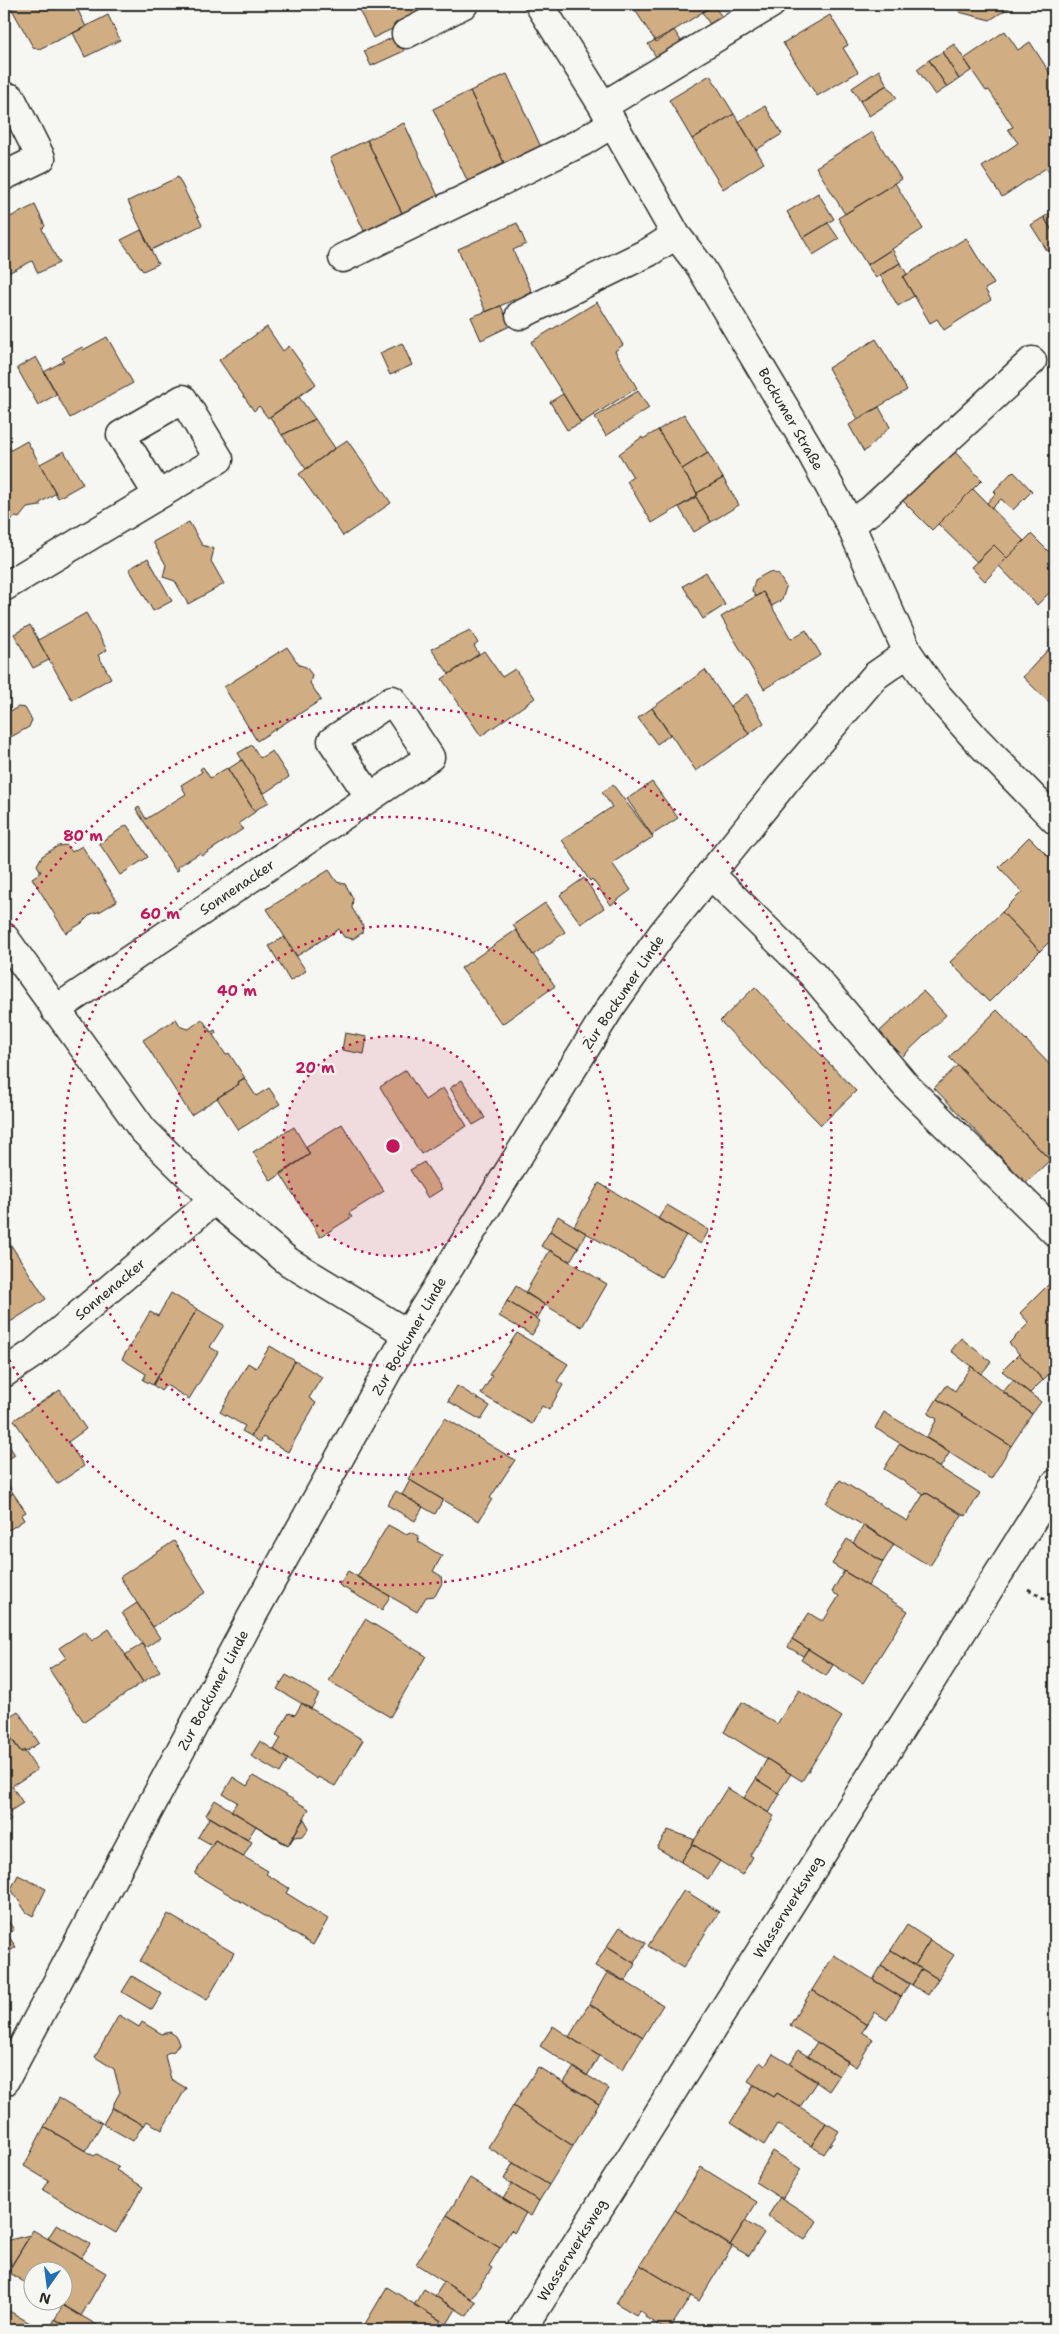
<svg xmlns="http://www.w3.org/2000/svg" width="1059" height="2334" font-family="'Shantell Sans',sans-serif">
  <rect width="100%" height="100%" fill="#f6f6f2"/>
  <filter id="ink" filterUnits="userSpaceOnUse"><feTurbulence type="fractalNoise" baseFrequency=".02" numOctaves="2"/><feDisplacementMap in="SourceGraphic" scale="10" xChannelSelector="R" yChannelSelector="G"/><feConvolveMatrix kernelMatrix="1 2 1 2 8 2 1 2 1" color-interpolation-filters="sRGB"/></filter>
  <g filter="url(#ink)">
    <!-- building -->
    <path fill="#d1ad83" stroke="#2b2b2b" d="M9 4H75L86 27 39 49 33 47Z
      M356 4H445L373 38Z
      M631 4H715L656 42Z
      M961 4H1013V5L990 20 959 12Z
      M713 5 723 18 711 26 702 12Z
      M108 15 120 40 85 57 73 33Z
      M830 15 848 45 843 48 858 72 817 96 783 43Z
      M674 30 683 44 658 60 648 44Z
      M1005 31 1018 50 1030 42 1055 81V181L1046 168 1002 197 982 167 1018 143 1008 129 1013 127 989 90 986 91 964 59Z
      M396 36 404 51 371 66 364 51Z
      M954 44 972 70 959 79 942 52Z
      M942 52 959 79 947 87 929 60Z
      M929 60 947 87 935 95 917 69Z
      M879 70 887 85 860 101 852 88Z
      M507 74 541 147 506 167 470 91Z
      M710 75 734 114 692 139 669 100Z
      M887 85 897 98 869 116 860 101Z
      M470 91 506 167 468 182 433 109Z
      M765 106 782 134 756 150 739 121Z
      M734 114 764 163 723 189 692 139Z
      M404 123 438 196 403 215 367 140Z
      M872 132 901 179 845 214 816 167Z
      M367 140 403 215 364 231 330 158Z
      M178 177 202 225 151 250 128 201Z
      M895 183 923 229 867 265 838 218Z
      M818 193 834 219 803 238 787 212Z
      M35 205 45 226 42 229 59 263 38 273 32 261 4 275V220Z
      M1055 210V236L1044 217Z
      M1044 217 1055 236V247L1048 252 1031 225Z
      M517 223 526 244 513 250 532 292 486 312 458 249Z
      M828 223 839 239 813 255 803 238Z
      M141 230 158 264 143 271 121 240Z
      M966 238 994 284 985 289 991 300 944 330 937 319 930 323 903 277Z
      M892 249 900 263 876 278 867 265Z
      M900 263 907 274 903 277 914 296 898 306 880 275Z
      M597 302 623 345 615 351 637 388 581 423 531 342Z
      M501 306 510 326 481 340 471 317Z
      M267 327 283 351 289 346 316 384 268 418 259 406 254 411 219 360Z
      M107 337 133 383 70 418 44 372 64 361 62 358 82 347 83 350Z
      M876 339 907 390 858 419 828 368Z
      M402 343 412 365 390 375 380 353Z
      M36 357 57 394 38 405 17 368Z
      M638 391 649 408 606 436 595 417Z
      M563 394 581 423 567 430 550 402Z
      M299 397 315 419 282 435 270 417Z
      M879 407 890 427 864 452 849 425Z
      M684 414 708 453 682 469 658 430Z
      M315 419 335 448 306 469 282 435Z
      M658 430 698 495 652 523 627 481 633 477 619 454 642 437 643 439Z
      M347 440 391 503 343 536 299 474Z
      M27 441 56 493 40 503V506L27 508 19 518 16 517 4 523V448L8 446 11 450Z
      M952 449 982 480 932 530 902 500Z
      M64 451 83 484 58 498 40 464Z
      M708 453 723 478 697 493 682 469Z
      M1013 471 1032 491 1013 510 1001 499 992 508 987 503 996 493 994 491Z
      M723 478 739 505 711 522 696 497 697 493Z
      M973 489 1024 541 1007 558 994 545 977 562 938 524Z
      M696 497 711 522 694 532 679 507Z
      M189 522 202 545 214 549 211 561 224 584 188 604 175 581 163 577 166 565 153 542Z
      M1031 534 1055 558V587L1037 605 999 566Z
      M994 545 1007 558 985 581 971 567Z
      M148 558 172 601 153 611 129 569Z
      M706 572 725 605 703 619 683 586Z
      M769 572 778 574 786 587 782 600 772 606 763 592 756 597 752 591 755 580Z
      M763 592 791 639 806 630 821 655 764 689 721 617Z
      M86 613 107 650 98 655 111 678 72 700 38 640Z
      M30 625 49 660 33 668 14 634Z
      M470 630 478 643 474 646 479 654 449 674 431 649Z
      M1055 642V708L1023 677Z
      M287 647 299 665 306 667 312 675 310 683 321 700 257 741 224 687Z
      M484 651 502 677 515 669 535 698 481 736 442 679Z
      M705 670 749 734 696 771 652 708Z
      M747 694 764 723 749 734 730 706Z
      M4 698 11 711 18 707 25 708 32 720 29 727 9 738 7 746 4 748Z
      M652 708 670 735 657 744 638 718Z
      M252 745 260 758 272 751 289 777 263 794 238 753Z
      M242 760 269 802 254 811 228 769Z
      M203 767 210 778 227 768 255 812 239 823 243 829 202 856 200 853 177 867 179 870 176 871 136 809 139 807 146 819 186 794 181 785 202 772 200 769Z
      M652 782 678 818 652 835 627 799Z
      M613 785 653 837 612 863 631 890 611 905 592 879 590 881 562 840 612 807 602 792Z
      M127 825 148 857 120 875 99 843Z
      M1029 837 1055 863V936L1040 951 1002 912 1022 892 999 867Z
      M67 845 72 852 82 846 117 901 101 911 91 914 82 923 66 933 32 878 41 872 37 865 42 856 58 846Z
      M329 870 337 882 345 884 353 898 352 908 363 926 362 933 353 939 344 937 339 929 297 956 267 909Z
      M584 878 604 908 581 924 560 895Z
      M545 903 565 932 533 955 513 925Z
      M1002 912 1040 951 989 1002 950 962Z
      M516 930 555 986 502 1024 461 968Z
      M284 937 306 971 290 981 269 946Z
      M755 987 856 1091 821 1125 720 1021Z
      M923 991 946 1015 903 1056 879 1032Z
      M997 1010 1055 1070V1165L949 1057Z
      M176 1019 181 1027 189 1029 202 1019 211 1032 215 1030 216 1033 213 1035 226 1055 229 1053 245 1078 238 1082 239 1084 191 1115 143 1040Z
      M345 1033 367 1037 364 1054 342 1050Z
      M958 1065 1050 1160 1026 1183 934 1088Z
      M406 1070 425 1100 443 1088 467 1126 421 1154 380 1087Z
      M244 1078 256 1096 269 1088 280 1104 238 1130 217 1098 239 1084 238 1082Z
      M462 1080 485 1118 473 1125 450 1088Z
      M342 1124 384 1191 349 1213 352 1217 320 1237 280 1173 310 1154 305 1147Z
      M294 1127 310 1154 271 1181 253 1152Z
      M424 1162 442 1189 428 1198 410 1170Z
      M599 1183 686 1235 661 1277 574 1226Z
      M667 1205 709 1230 701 1244 658 1219Z
      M558 1216 586 1233 578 1248 550 1231Z
      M550 1231 578 1248 570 1261 541 1246Z
      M7 1239 46 1299 4 1326V1241Z
      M550 1250 607 1284 582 1327 525 1293Z
      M1052 1281 1055 1284V1368L1043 1380 1009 1343 1029 1323 1020 1313Z
      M516 1286 545 1305 537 1319 507 1301Z
      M171 1293 197 1309 153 1385 143 1380 146 1374 122 1359 150 1312 158 1316Z
      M507 1301 540 1321 532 1335 499 1316Z
      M197 1309 224 1325 210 1347 218 1352 189 1399 166 1385 161 1391 153 1385Z
      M517 1333 568 1364 557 1381 563 1385 549 1410 542 1406 532 1424 481 1394 492 1376 489 1375Z
      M961 1338 991 1362 981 1374 951 1351Z
      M270 1346 295 1361 251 1436 242 1431 245 1426 220 1412 248 1363 256 1368Z
      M1019 1354 1043 1380 1030 1393 1002 1371Z
      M295 1361 322 1377 309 1398 316 1403 288 1452 263 1437 260 1442 251 1436Z
      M971 1366 1032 1414 1011 1446 937 1399 947 1385 955 1391Z
      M1013 1380 1041 1402 1032 1414 1003 1392Z
      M457 1386 490 1406 481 1420 448 1401Z
      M60 1390 86 1429 68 1442 84 1466 57 1484 14 1420Z
      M937 1399 1011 1446 991 1479 926 1438 937 1419 928 1414Z
      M884 1412 950 1452 940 1468 875 1428Z
      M445 1418 515 1460 490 1498 492 1499 479 1521 408 1479Z
      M4 1438 15 1455 4 1462Z
      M900 1443 980 1493 966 1516 925 1492 924 1494 884 1469Z
      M4 1478 13 1493 4 1500Z
      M410 1480 443 1500 435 1514 402 1495Z
      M840 1480 907 1521 925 1492 962 1515 930 1566 826 1503Z
      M396 1491 423 1507 415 1521 387 1505Z
      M13 1493 26 1512 21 1515 24 1520 9 1530 4 1526V1500Z
      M388 1525 405 1534 411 1532 418 1536 419 1542 442 1556 433 1571 441 1576 442 1583 435 1596 426 1597 417 1612 357 1577Z
      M864 1525 894 1544 883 1562 853 1543Z
      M847 1539 883 1562 868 1586 832 1564Z
      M174 1541 206 1592 153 1627 120 1577Z
      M348 1571 390 1596 382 1610 339 1585Z
      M844 1571 908 1611 863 1683 792 1639 809 1613 820 1620H824L839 1596 832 1592Z
      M137 1603 160 1638 145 1648 122 1613Z
      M365 1619 426 1656 390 1717 329 1681Z
      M109 1629 143 1682 84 1722 49 1669 66 1658 59 1648 85 1631 92 1641Z
      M792 1639 808 1649 803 1656 788 1647Z
      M142 1644 160 1671 143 1682 125 1655Z
      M808 1649 833 1665 826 1676 801 1660Z
      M286 1675 319 1694 311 1709 277 1689Z
      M799 1690 842 1717 802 1781 724 1732 742 1702 777 1724Z
      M302 1703 363 1740 335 1786 318 1777 317 1779 274 1750 281 1738 276 1735 289 1713 295 1715Z
      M18 1711 39 1743 25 1752H21L4 1730V1720Z
      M8 1733 21 1752 24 1750 37 1770 12 1786 23 1803 7 1813 11 1820 4 1825V1736Z
      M260 1741 288 1759 280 1773 251 1756Z
      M767 1759 791 1774 778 1793 756 1779Z
      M253 1776 309 1809 288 1845 231 1811 237 1802 223 1794 233 1777 247 1786Z
      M756 1779 780 1794 769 1813 744 1798Z
      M727 1788 774 1816 750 1855 753 1857 742 1875 692 1844Z
      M215 1800 256 1826 247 1840 206 1815Z
      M210 1817 252 1842 243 1857 215 1840 212 1845 198 1837Z
      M304 1819 309 1828 303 1836 294 1837 288 1846 256 1826 288 1845Z
      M668 1830 695 1840 681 1862 657 1848Z
      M215 1840 268 1871 266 1874 289 1888 286 1893 328 1919 313 1945 195 1874Z
      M692 1844 720 1861 708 1879 681 1862Z
      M18 1875 46 1889 33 1916 26 1912 11 1889Z
      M684 1890 719 1912 683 1968 648 1946Z
      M4 1914 14 1930 7 1934 16 1947 4 1955Z
      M168 1914 234 1953 207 2000 140 1961Z
      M907 1925 930 1940 915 1965 891 1950Z
      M620 1927 646 1943 634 1963 607 1946Z
      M930 1940 954 1955 938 1979 915 1965Z
      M607 1946 635 1964 625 1982 595 1966Z
      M891 1950 922 1969 912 1985 881 1966Z
      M834 1955 901 1997 887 2020 875 2012 867 2025 812 1990Z
      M881 1966 909 1984 901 1997 873 1980Z
      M922 1969 938 1979 928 1995 912 1985Z
      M608 1971 663 2005 643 2037 589 2004Z
      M132 1976 162 1994 152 2010 122 1992Z
      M812 1990 867 2025 862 2032 873 2039 856 2067 790 2025Z
      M589 2004 643 2037 622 2070 569 2037Z
      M119 2015 139 2027 142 2022 162 2034 170 2032 176 2036 179 2044 174 2051 167 2053 165 2056 171 2079 186 2088 162 2130 147 2121 144 2126 112 2107 120 2092 114 2069 95 2057Z
      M553 2026 599 2056 587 2076 540 2046Z
      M817 2042 848 2061 839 2076 808 2056Z
      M798 2050 839 2076 829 2091 790 2064Z
      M773 2054 817 2081 800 2107 777 2093 774 2097 748 2081 760 2062 765 2066Z
      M538 2067 599 2104 573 2146 513 2106Z
      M574 2067 609 2089 599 2104 564 2082Z
      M754 2085 774 2097 777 2093 826 2123 811 2146 777 2124 764 2145 730 2123Z
      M59 2098 102 2123 86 2151 44 2127Z
      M513 2106 573 2146 549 2185 488 2147Z
      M112 2108 143 2125 133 2141 103 2124Z
      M826 2123 839 2131 824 2154 811 2146Z
      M44 2127 94 2156 97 2154 119 2167 116 2170 143 2187 116 2233 43 2190 49 2181 24 2166Z
      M773 2151 801 2169 782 2199 755 2182Z
      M513 2163 549 2185 539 2201 504 2179Z
      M701 2167 757 2202 730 2245 675 2210Z
      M470 2178 526 2213 514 2233 511 2230 500 2248 447 2215Z
      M512 2184 539 2201 531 2216 503 2199Z
      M780 2197 817 2221 805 2240 768 2216Z
      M675 2210 732 2247 699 2301 640 2265Z
      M447 2215 500 2248 489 2266 492 2268 471 2299 416 2264Z
      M745 2221 764 2233 749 2256 730 2245Z
      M57 2224 90 2244 81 2258 48 2238Z
      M33 2230 106 2273 81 2316 57 2302H62V2272H32V2287L8 2272Z
      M30 2235V2236L11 2266 5 2241Z
      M640 2265 691 2296 669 2330H666L645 2317 646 2315 640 2310 636 2315 616 2303Z
      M444 2282 476 2302 467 2316 435 2296Z
      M387 2287 441 2321 435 2330H375L365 2324Z
      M424 2289 456 2309 447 2324 414 2305Z
      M63 2305 97 2325 93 2330H73L55 2319Z
      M4 2308 42 2330H4Z
      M55 2319 73 2330H49Z
      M365 2324 375 2330H360Z"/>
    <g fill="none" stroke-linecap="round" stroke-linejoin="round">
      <!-- minor casing -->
      <g stroke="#2b2b2b" stroke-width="31">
        <path id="minor" d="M539 4 603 106 676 235 700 266 807 445 850 524 908 653 937 695 975 738 1055 820
          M406 34 464 4
          M4 102 11 98 41 158 4 176
          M603 106 771 4
          M343 258 582 142 613 123
          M520 315 649 252 676 235
          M850 524 871 510 1032 361
          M4 587 219 459 183 399 121 435 158 495
          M710 874 812 974 906 1086 1055 1232
          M4 937 143 1130 214 1200 289 1262 408 1334
          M55 1010 430 757 392 700 332 741 370 797
          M4 1373 34 1353 214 1200
          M4 2082 251 1618 408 1334 610 1008 662 934 787 779 875 676 908 653
          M522 2330 1055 1484"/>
      </g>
      <!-- path -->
      <path stroke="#2b2b2b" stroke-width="3" stroke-dasharray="4 4" stroke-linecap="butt" d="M1028 1589 1055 1605"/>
      <!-- minor -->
      <use href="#minor" stroke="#f6f6f2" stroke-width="28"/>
    </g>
  </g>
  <!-- distance rings -->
  <circle cx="393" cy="1146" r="110" fill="#c2185b" fill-opacity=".12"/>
  <g fill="none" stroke="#c2185b" stroke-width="2.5" stroke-dasharray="2.5 5">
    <circle cx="393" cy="1146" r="110"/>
    <circle cx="393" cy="1146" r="220"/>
    <circle cx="393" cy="1146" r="329"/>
    <path d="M5 940A439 439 0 1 1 5 1352"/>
  </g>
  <g text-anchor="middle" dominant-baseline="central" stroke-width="4.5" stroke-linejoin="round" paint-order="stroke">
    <!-- street labels -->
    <g font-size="14" fill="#2b2b2b" stroke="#f6f6f2">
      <text transform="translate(791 419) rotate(60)">Bockumer Straße</text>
      <text transform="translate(237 887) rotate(-34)">Sonnenacker</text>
      <text transform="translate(623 992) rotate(-56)">Zur Bockumer Linde</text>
      <text transform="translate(110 1289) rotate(-40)">Sonnenacker</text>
      <text transform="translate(409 1336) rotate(-60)">Zur Bockumer Linde</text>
      <text transform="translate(213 1690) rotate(-62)">Zur Bockumer Linde</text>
      <text transform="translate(788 1907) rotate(-58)">Wasserwerksweg</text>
      <text transform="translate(572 2250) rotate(-58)">Wasserwerksweg</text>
    </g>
  </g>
  <circle cx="393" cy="1146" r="8" fill="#c2185b" stroke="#f6f6f2" stroke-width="2.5"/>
  <g font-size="15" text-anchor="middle" font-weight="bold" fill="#c2185b" stroke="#f6f6f2" stroke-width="4.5" stroke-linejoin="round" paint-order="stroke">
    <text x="83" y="841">80 m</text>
    <text x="160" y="919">60 m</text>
    <text x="237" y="996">40 m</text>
    <text x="315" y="1073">20 m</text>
  </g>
  <!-- margin -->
  <rect width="1059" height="2334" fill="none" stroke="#f6f6f2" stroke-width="20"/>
  <rect x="10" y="10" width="1039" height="2314" fill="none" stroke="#2b2b2b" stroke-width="2" filter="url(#ink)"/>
  <!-- north arrow -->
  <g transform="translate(48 2286) rotate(194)"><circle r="24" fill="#f6f6f2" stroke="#a5a5a2"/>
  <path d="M0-4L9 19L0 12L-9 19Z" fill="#1f6fb2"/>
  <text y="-8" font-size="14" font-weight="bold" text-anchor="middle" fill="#2b2b2b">N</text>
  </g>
</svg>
